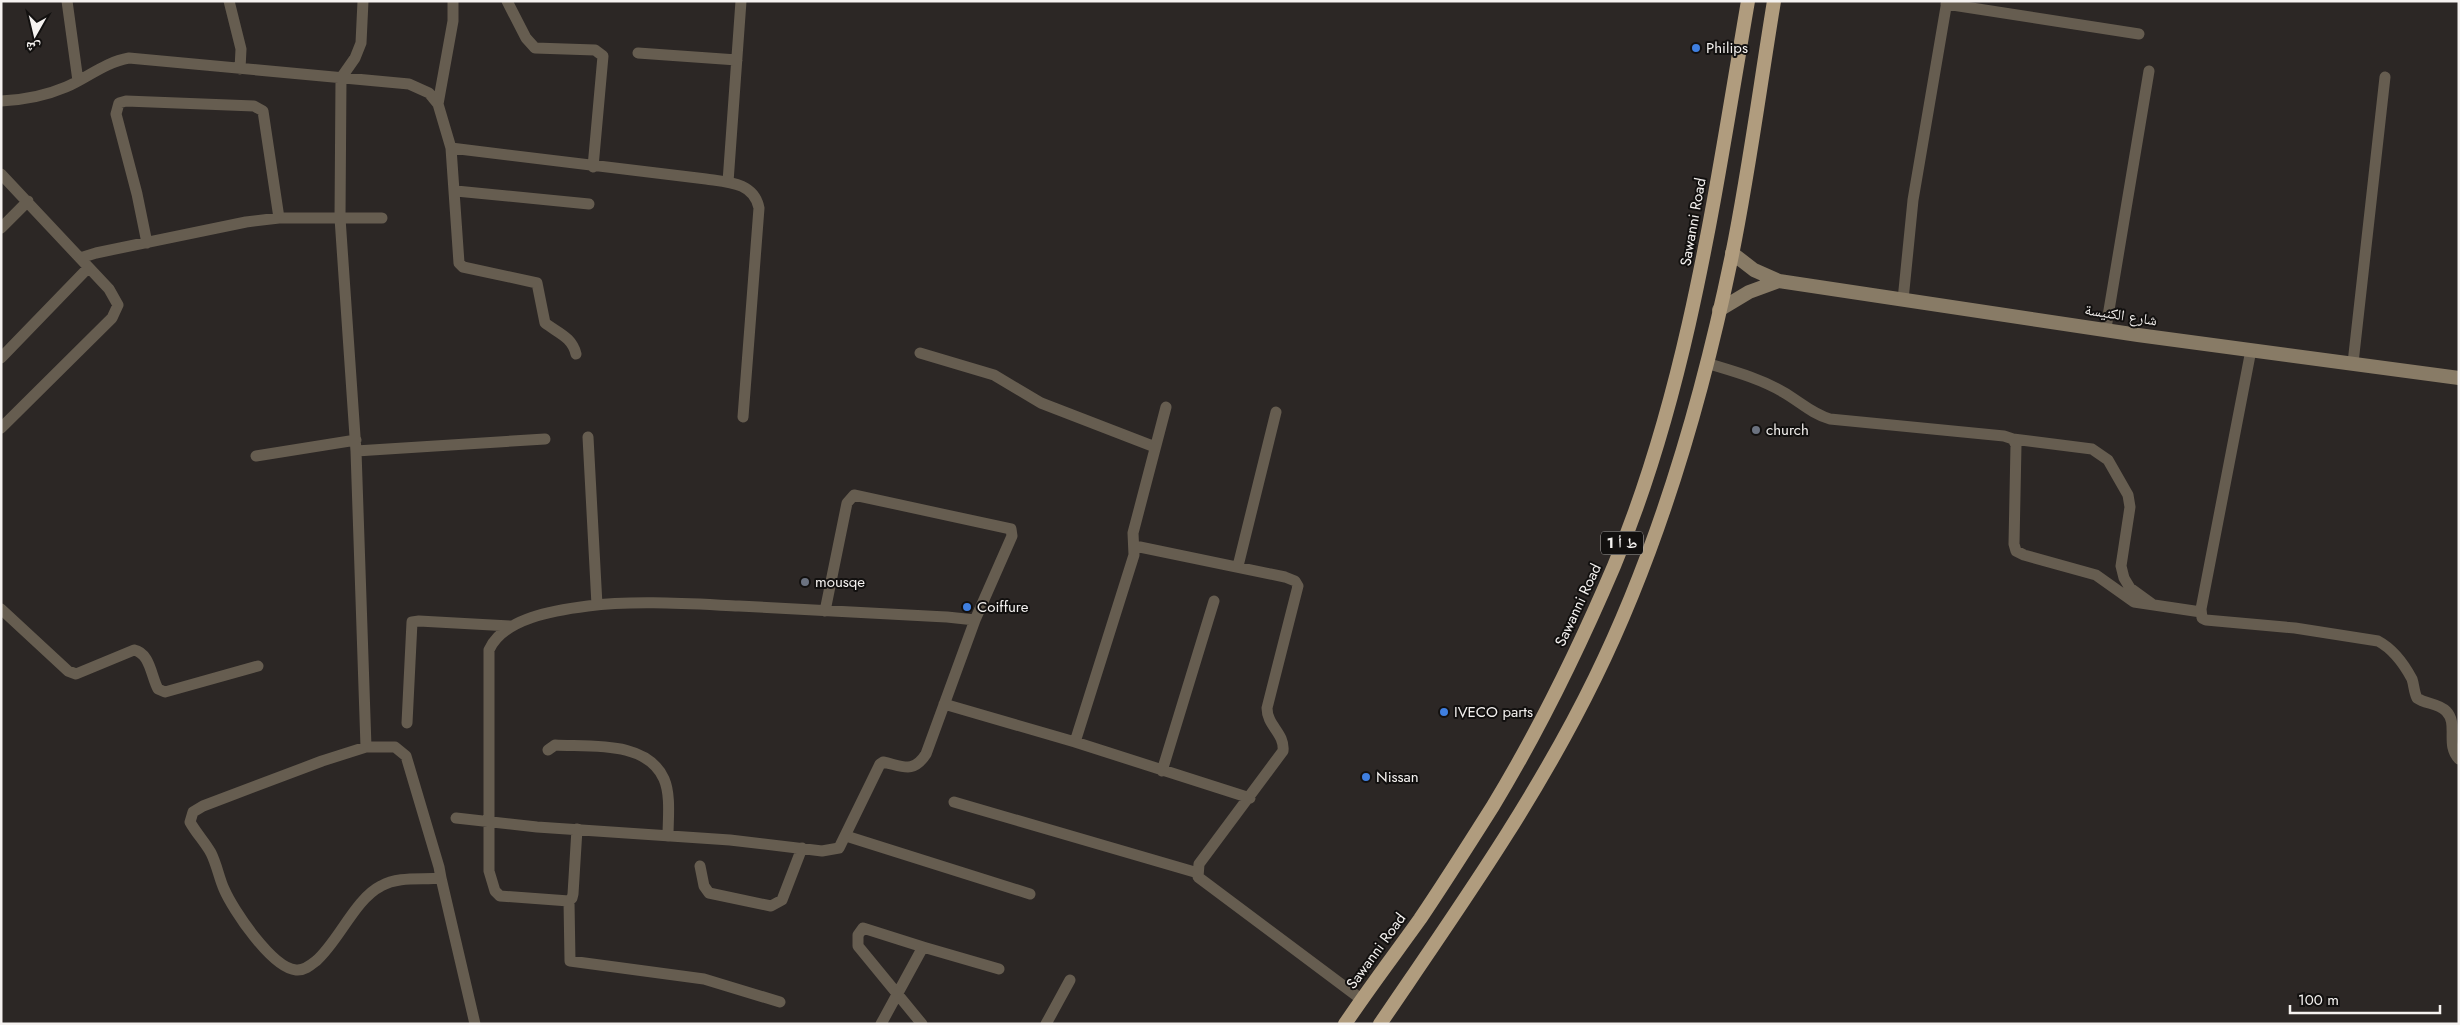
<svg xmlns="http://www.w3.org/2000/svg" width="2460" height="1025" font-family="Jost,'Noto Naskh Arabic',sans-serif">
  <rect width="100%" height="100%" fill="#2c2725"/>
  <g fill="none" stroke-linecap="round" stroke-linejoin="round">
    <!-- minor -->
    <path stroke="#665d50" stroke-width="11" d="M67 1 78 81
      M229 1 241 49 240 69
      M363 1 361 43 355 58 341 78 340 218 356 451 366 747
      M507 1 526 38 535 48 595 50 603 56 593 167
      M1946 4 2139 34
      M638 53 737 60
      M1 101C23 100 45 96 66 87 87 78 105 62 129 58L409 84 429 93 438 104 451 148 706 179C727 182 754 182 759 208L743 417
      M438 104 453 21V1
      M451 148 459 263 463 267 537 283 545 323C558 333 572 337 576 354
      M1 174 109 289 118 305 112 318 1 428
      M728 182 741 1
      M456 191 589 204
      M1 228 28 201
      M147 243 137 194 116 114 119 103 126 101 254 106 263 111 279 218
      M80 258 96 253 246 222 279 218H382
      M1903 300 1913 200 1947 1
      M2106 328 2149 71
      M2251 350 2201 609 2202 618 2206 620 2295 628 2378 641C2393 649 2404 664 2412 679 2414 685 2414 692 2417 698 2425 704 2438 703 2446 711 2459 724 2445 745 2459 759
      M920 353 994 375 1041 403 1155 447
      M1 358 88 268
      M1706 363C1732 371 1759 378 1783 392 1799 401 1812 414 1830 419L2004 436 2013 439 2016 445 2014 544 2016 551 2024 555 2096 575 2134 602 2201 612
      M2353 363 2385 77
      M588 437 597 605
      M2013 439 2092 449 2108 460 2128 495 2130 507 2121 566 2124 578 2130 588 2152 604
      M356 451 545 439
      M256 456 356 440
      M1135 546 1285 577 1295 581 1298 586 1267 708C1267 726 1285 733 1283 751L1199 864 1198 877 1361 999
      M1238 566 1276 412
      M1 609 68 671 76 674 134 650C150 653 151 676 158 689L165 692 258 666
      M944 704 1075 742 1250 798
      M407 723 412 622 419 621 510 626
      M1075 742 1134 555 1133 533 1166 407
      M548 750 555 745C589 747 647 740 664 779 671 795 668 819 668 836
      M1162 771 1214 601
      M954 802 1198 873
      M456 818 537 827 730 840 822 851 839 848 880 764 883 762C903 766 913 774 926 754L975 620 1012 536 1011 529 854 495 847 503 825 611
      M577 829 573 894 572 898 569 901 570 961 704 979 780 1002
      M846 836 1030 894
      M700 866 704 886 709 893 771 906 782 900 802 848
      M441 878C421 880 399 876 381 886 355 899 339 941 316 961 311 965 304 971 296 970 272 968 233 910 224 889 219 878 217 865 211 853 205 842 196 833 190 822L193 812 203 806 322 761 366 747H395L406 756 439 867 441 878 475 1024
      M569 901 500 896 495 891 489 871V650C503 618 556 610 588 606 634 600 693 604 739 606 809 610 878 613 947 617L975 620
      M881 1024 923 947 999 969
      M922 1024 858 946V935L863 928 923 947
      M1046 1024 1070 980"/>
    <!-- secondary -->
    <path stroke="#887b66" stroke-width="14" d="M1732 253 1754 270 1779 281 2138 335 2459 378
      M1719 310 1749 292 1779 281"/>
    <!-- trunk -->
    <path stroke="#b09c7e" stroke-width="14" d="M1345 1024C1369 988 1395 954 1420 919 1445 882 1469 844 1493 806 1539 730 1579 648 1614 566 1689 386 1715 192 1748 1
      M1380 1024C1456 912 1535 801 1595 678 1660 545 1702 400 1732 255 1749 171 1760 86 1774 1"/>
  </g>
  <!-- markers -->
  <g fill="#3f7fe0" stroke="#12100f" stroke-width="2">
    <circle cx="1696" cy="48" r="5"/>
    <circle cx="967" cy="607" r="5"/>
    <circle cx="1444" cy="712" r="5"/>
    <circle cx="1366" cy="777" r="5"/>
  </g>
  <g fill="#6b7280" stroke="#12100f" stroke-width="2">
    <circle cx="1756" cy="430" r="5"/>
    <circle cx="805" cy="582" r="5"/>
  </g>
  <g text-anchor="middle" dominant-baseline="central" stroke-width="4" stroke-linejoin="round" paint-order="stroke">
    <!-- shield labels -->
    <rect fill="#12100f" stroke="#b1aeac" stroke-width="1" x="1601" y="531.5" width="42" height="23" rx="4"/>
    <g font-size="14" font-weight="bold" fill="#f5f2f0">
      <text x="1622" y="543">ط أ 1</text>
    </g>
    <!-- poi labels -->
    <g font-size="15" fill="#f5f2f0" stroke="#12100f" text-anchor="start">
      <text x="1706" y="48">Philips</text>
      <text x="1766" y="430">church</text>
      <text x="815" y="582">mousqe</text>
      <text x="977" y="607">Coiffure</text>
      <text x="1454" y="712">IVECO parts</text>
      <text x="1376" y="777">Nissan</text>
    </g>
    <!-- street labels -->
    <g font-size="15" fill="#f5f2f0" stroke="#12100f">
      <text transform="translate(1693 222) rotate(-80)">Sawanni Road</text>
      <text transform="translate(2121 315) rotate(9)">شارع الكنيسة</text>
      <text transform="translate(1578 605) rotate(-65)">Sawanni Road</text>
      <text transform="translate(1376 951) rotate(-54)">Sawanni Road</text>
    </g>
  </g>
  <!-- border -->
  <rect width="2460" height="1025" fill="none" stroke="#f5f2f0" stroke-width="5"/>
  <!-- north arrow -->
  <g transform="translate(35 35) rotate(188)" stroke="#12100f" stroke-width="4" paint-order="stroke">
  <path d="M0-4L9 19L0 12L-9 19Z" fill="#f5f2f0"/>
  <text y="-8" font-size="14" font-weight="bold" text-anchor="middle" fill="#f5f2f0">ش</text>
  </g>
  <!-- scale -->
  <path d="M2290 1005v8h150v-8" fill="none" stroke="#f5f2f0" stroke-width="2.5"/>
  <text x="2298" y="1005" font-size="15" fill="#f5f2f0" stroke="#12100f" stroke-width="4" paint-order="stroke">100 m</text>
</svg>
